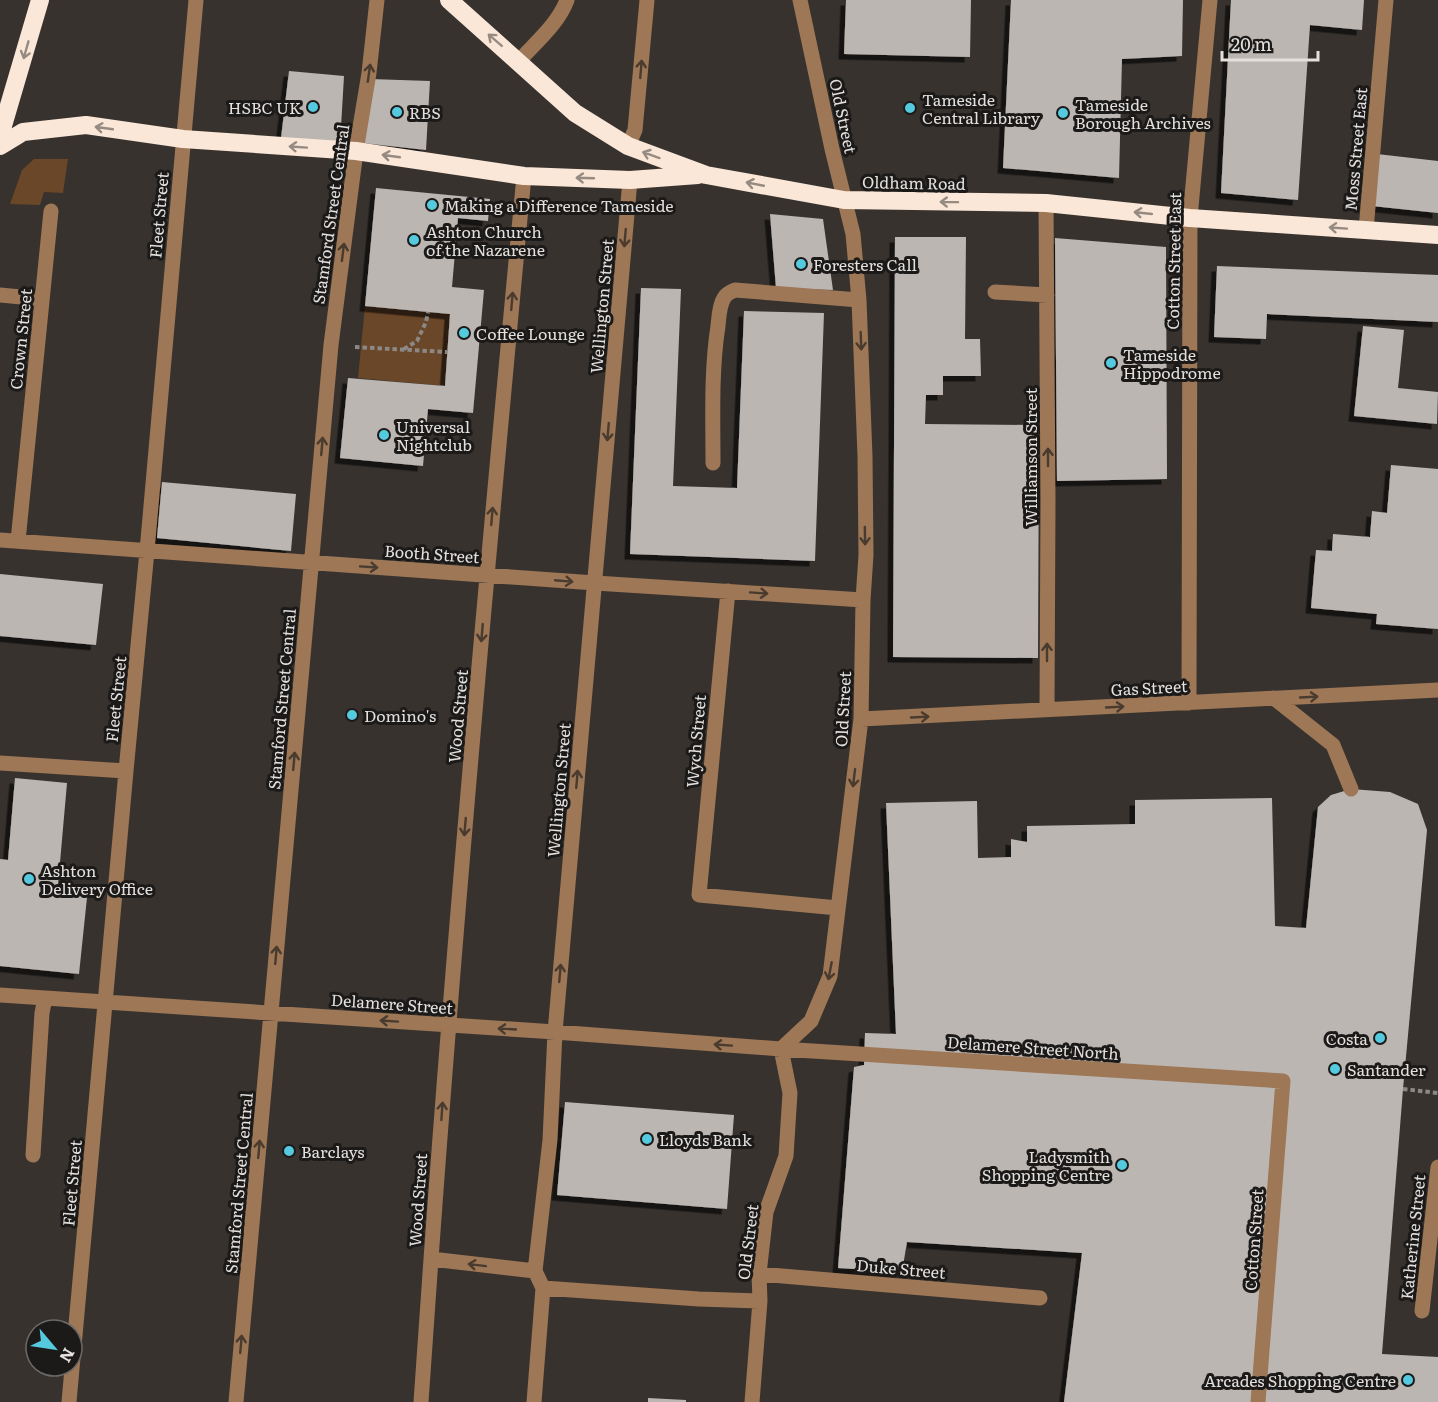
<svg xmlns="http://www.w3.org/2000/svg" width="1438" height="1402" font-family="Literata,serif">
  <defs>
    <filter id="shadow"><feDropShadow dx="-5.5" dy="5.5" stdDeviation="0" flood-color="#0009"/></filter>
  </defs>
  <rect width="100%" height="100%" fill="#37322e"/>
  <!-- green -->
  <path fill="#6a4728" d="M34 159H68L63 193 44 192 40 205 10 204 22 170Z
    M365 306 450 314 445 386 358 378Z"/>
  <!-- building -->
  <path fill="#bcb6b2" filter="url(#shadow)" d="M846 0H971L970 57 844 54Z
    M1011 0H1183L1182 56 1122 59 1119 178 1003 168Z
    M1231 0H1364L1362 30 1310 25 1298 200 1221 193Z
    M289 71 344 76 340 144 281 138Z
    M370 79 430 81 426 150 363 143Z
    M1377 154 1438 161V213L1372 206Z
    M376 188 490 199 488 221 458 218 452 287 484 290 473 413 428 409 423 466 340 458 348 378 445 386 450 314 365 306Z
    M770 214 823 219 833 290 776 288Z
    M895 237H966L965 339H980L981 376H943V395H926L925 424 1039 425 1038 658 893 657Z
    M1055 238 1166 247 1167 479 1057 481Z
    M1217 266 1438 275V322L1267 314 1266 339 1214 337Z
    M641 288 681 289 673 486 737 488 744 311 824 313 815 561 630 554Z
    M1363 326 1404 330 1398 388 1438 392 1437 424 1354 416Z
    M1391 465 1438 469V629L1376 624 1377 614 1311 608 1316 550 1332 551 1333 534 1370 537 1372 511 1387 513Z
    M162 482 296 494 291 551 157 538Z
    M0 574 103 584 96 645 0 636Z
    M15 778 67 783 58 885 88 888 79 974 0 966V859L8 860Z
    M1351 789 1390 792 1418 804 1427 830 1403 1089 1382 1354 1438 1357V1402H1064L1082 1253 907 1242 902 1272 838 1268 854 1067 864 1065 865 1033 896 1034 886 803 977 801 978 858 1011 857V839L1027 842V826L1135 824V800L1272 798 1275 926 1306 928 1318 807 1331 795Z
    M565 1102 734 1115 727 1209 557 1195Z
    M648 1398 686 1400V1402H648Z"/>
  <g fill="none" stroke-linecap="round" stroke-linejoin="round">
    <!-- path -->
    <path stroke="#8c8885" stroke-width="4" stroke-dasharray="4.5 3" stroke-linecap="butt" d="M355 347 447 352
      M404 349 417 341 426 322 428 312
      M1403 1089 1438 1093"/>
    <!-- minor -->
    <path stroke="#9d7756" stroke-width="15" d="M519 61C536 42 558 24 567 0
      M628 146 635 130 647 0
      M524 176C490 537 457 898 431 1259L535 1271
      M1046 203 1048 501 1047 710
      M1366 230 1386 0
      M995 292 1047 295
      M0 295 42 299
      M713 463C713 417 711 371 718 326 719 317 719 306 724 298 726 294 730 292 735 290L859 300
      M0 540 595 583 863 600
      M18 541 51 211
      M728 591 699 895 838 908
      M1274 698 1333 745 1351 789
      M1189 703 1190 218 1210 0
      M861 719 1438 690
      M0 763 126 771
      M0 995 555 1032 781 1049 1283 1081 1258 1402
      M781 1049 811 1021 830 976 861 719 863 600 866 555 865 456 859 300 853 234 832 149 800 0
      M33 1155 42 1013 45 998
      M759 1274 1040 1298
      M543 1288 699 1299 760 1301
      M1422 1311 1438 1167
      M69 1402 126 771 147 551 196 0
      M236 1402 331 345 356 151 369 73 377 0
      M421 1402 431 1259
      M534 1402 543 1288 535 1271 550 1140 555 1032 630 180
      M752 1402 760 1301 759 1274 766 1212 786 1156 790 1093 781 1049"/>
    <!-- highway -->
    <path stroke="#fae7d7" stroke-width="18" d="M449 0 575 113 628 146 706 175 844 200 1046 203 1190 218 1438 235
      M0 136 40 0
      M0 146 23 132 86 125 183 139 356 151 524 176 630 180 698 175"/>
  </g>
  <!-- one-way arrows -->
  <defs><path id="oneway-shaft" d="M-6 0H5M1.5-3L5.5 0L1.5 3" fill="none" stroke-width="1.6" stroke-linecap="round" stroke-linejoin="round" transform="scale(1.5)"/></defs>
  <g stroke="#968b82">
    <use href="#oneway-shaft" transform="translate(495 40) rotate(-139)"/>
    <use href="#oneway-shaft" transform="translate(26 50) rotate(106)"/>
    <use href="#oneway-shaft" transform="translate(104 128) rotate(-172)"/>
    <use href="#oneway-shaft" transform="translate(298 147) rotate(-176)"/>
    <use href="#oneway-shaft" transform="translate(651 155) rotate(-160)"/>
    <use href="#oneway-shaft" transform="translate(391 156) rotate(-172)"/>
    <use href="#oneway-shaft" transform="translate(585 178) rotate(-178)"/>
    <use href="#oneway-shaft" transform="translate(755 184) rotate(-169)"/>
    <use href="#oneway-shaft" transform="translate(949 202) rotate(-179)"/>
    <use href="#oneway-shaft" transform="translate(1143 213) rotate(-174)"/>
    <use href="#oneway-shaft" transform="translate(1338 228) rotate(-176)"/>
  </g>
  <g stroke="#493b2e">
    <use href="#oneway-shaft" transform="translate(641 69) rotate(-85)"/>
    <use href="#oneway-shaft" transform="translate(369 73) rotate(-82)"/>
    <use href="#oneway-shaft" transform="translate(625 238) rotate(95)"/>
    <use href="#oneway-shaft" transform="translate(343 252) rotate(-83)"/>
    <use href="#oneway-shaft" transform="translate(512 301) rotate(-85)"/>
    <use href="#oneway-shaft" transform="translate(861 341) rotate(88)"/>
    <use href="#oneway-shaft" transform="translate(608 432) rotate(95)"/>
    <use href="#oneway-shaft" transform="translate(322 446) rotate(-85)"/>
    <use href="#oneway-shaft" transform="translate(1048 457) rotate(-90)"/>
    <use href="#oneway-shaft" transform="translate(492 516) rotate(-85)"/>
    <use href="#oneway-shaft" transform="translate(865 536) rotate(89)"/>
    <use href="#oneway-shaft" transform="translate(369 567) rotate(4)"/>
    <use href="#oneway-shaft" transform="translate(564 581) rotate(5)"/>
    <use href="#oneway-shaft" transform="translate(759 593) rotate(4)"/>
    <use href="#oneway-shaft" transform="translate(482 633) rotate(95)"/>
    <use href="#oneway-shaft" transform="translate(1047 652) rotate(-90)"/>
    <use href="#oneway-shaft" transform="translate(1309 697) rotate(-3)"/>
    <use href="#oneway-shaft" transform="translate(1115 707) rotate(-3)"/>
    <use href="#oneway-shaft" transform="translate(920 717) rotate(-3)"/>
    <use href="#oneway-shaft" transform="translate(294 761) rotate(-85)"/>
    <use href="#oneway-shaft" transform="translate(854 778) rotate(97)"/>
    <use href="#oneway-shaft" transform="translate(577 779) rotate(-85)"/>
    <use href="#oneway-shaft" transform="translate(465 827) rotate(95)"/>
    <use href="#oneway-shaft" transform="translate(276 955) rotate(-85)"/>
    <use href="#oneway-shaft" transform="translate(830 971) rotate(101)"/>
    <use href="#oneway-shaft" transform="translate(560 973) rotate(-85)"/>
    <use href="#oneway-shaft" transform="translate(389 1021) rotate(-176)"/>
    <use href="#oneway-shaft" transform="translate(507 1029) rotate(-177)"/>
    <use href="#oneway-shaft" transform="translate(723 1045) rotate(-176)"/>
    <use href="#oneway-shaft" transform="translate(442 1111) rotate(-86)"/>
    <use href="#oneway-shaft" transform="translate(259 1149) rotate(-85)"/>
    <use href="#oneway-shaft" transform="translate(477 1265) rotate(-173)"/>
    <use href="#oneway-shaft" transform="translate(241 1344) rotate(-85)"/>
  </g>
  <!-- markers -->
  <g fill="#55cadf" stroke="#1c1a19" stroke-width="2">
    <circle cx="313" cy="107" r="6"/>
    <circle cx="910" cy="108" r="6"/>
    <circle cx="397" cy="112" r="6"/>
    <circle cx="1063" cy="113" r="6"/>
    <circle cx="432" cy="205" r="6"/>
    <circle cx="414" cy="240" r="6"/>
    <circle cx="801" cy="264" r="6"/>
    <circle cx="464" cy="333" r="6"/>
    <circle cx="1111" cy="363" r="6"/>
    <circle cx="384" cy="435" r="6"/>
    <circle cx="352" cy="715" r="6"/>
    <circle cx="29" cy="879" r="6"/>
    <circle cx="1380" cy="1038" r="6"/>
    <circle cx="1335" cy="1069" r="6"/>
    <circle cx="647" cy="1139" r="6"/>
    <circle cx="289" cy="1151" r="6"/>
    <circle cx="1122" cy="1165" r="6"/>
    <circle cx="1408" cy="1380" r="6"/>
  </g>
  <g text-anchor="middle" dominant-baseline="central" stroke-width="6" stroke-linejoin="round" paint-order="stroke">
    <!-- poi labels -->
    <g font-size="16" fill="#e3e0de" stroke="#1c1a19" text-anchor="start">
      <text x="922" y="99">Tameside<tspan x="922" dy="18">Central Library</tspan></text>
      <text x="1075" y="104">Tameside<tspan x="1075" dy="18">Borough Archives</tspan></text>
      <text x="301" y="107" text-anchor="end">HSBC UK</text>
      <text x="409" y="112">RBS</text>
      <text x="444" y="205">Making a Difference Tameside</text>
      <text x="426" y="231">Ashton Church<tspan x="426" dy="18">of the Nazarene</tspan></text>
      <text x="813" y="264">Foresters Call</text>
      <text x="476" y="333">Coffee Lounge</text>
      <text x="1123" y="354">Tameside<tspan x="1123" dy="18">Hippodrome</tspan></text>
      <text x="396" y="426">Universal<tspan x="396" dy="18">Nightclub</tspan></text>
      <text x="364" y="715">Domino's</text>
      <text x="41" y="870">Ashton<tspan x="41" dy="18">Delivery Office</tspan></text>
      <text x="1368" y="1038" text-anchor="end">Costa</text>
      <text x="1347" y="1069">Santander</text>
      <text x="659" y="1139">Lloyds Bank</text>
      <text x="301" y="1151">Barclays</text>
      <text x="1110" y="1156" text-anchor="end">Ladysmith<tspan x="1110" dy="18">Shopping Centre</tspan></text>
      <text x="1396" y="1380" text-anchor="end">Arcades Shopping Centre</text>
    </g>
    <!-- street labels -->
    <g font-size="16" fill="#e3e0de" stroke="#1c1a19">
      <text transform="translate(844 116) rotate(78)">Old Street</text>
      <text transform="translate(1355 149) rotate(-85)">Moss Street East</text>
      <text transform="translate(914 182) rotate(1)">Oldham Road</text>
      <text transform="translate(330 214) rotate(-82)">Stamford Street Central</text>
      <text transform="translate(158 215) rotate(-85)">Fleet Street</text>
      <text transform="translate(1173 261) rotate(-89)">Cotton Street East</text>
      <text transform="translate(601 306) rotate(-85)">Wellington Street</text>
      <text transform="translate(20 339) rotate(-84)">Crown Street</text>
      <text transform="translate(1030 457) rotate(-90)">Williamson Street</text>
      <text transform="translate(432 553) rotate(4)">Booth Street</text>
      <text transform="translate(1149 687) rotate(-3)">Gas Street</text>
      <text transform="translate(115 699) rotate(-84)">Fleet Street</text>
      <text transform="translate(281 699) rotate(-85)">Stamford Street Central</text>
      <text transform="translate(842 709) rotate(-87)">Old Street</text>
      <text transform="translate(457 716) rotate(-85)">Wood Street</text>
      <text transform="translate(695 741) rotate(-85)">Wych Street</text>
      <text transform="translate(558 790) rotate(-85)">Wellington Street</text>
      <text transform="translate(392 1003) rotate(4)">Delamere Street</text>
      <text transform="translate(1033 1047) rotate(4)">Delamere Street North</text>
      <text transform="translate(71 1183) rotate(-85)">Fleet Street</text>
      <text transform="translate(238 1183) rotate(-85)">Stamford Street Central</text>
      <text transform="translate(417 1200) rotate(-86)">Wood Street</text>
      <text transform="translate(1412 1237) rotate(-84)">Katherine Street</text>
      <text transform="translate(1253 1240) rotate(-86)">Cotton Street</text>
      <text transform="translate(747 1242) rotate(-83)">Old Street</text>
      <text transform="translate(901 1268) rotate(5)">Duke Street</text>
    </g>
  </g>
  <!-- north arrow -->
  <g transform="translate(54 1348) rotate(119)"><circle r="28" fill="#1c1a19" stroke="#6c6968" stroke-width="1.5"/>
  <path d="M0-4.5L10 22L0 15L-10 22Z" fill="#55cadf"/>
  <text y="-9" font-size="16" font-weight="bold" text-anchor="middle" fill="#e3e0de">N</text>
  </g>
  <!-- scale -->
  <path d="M1222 51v9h96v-9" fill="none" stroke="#e3e0de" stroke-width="3"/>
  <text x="1231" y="51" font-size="18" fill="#e3e0de" stroke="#1c1a19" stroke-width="4.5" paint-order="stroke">20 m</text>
</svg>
